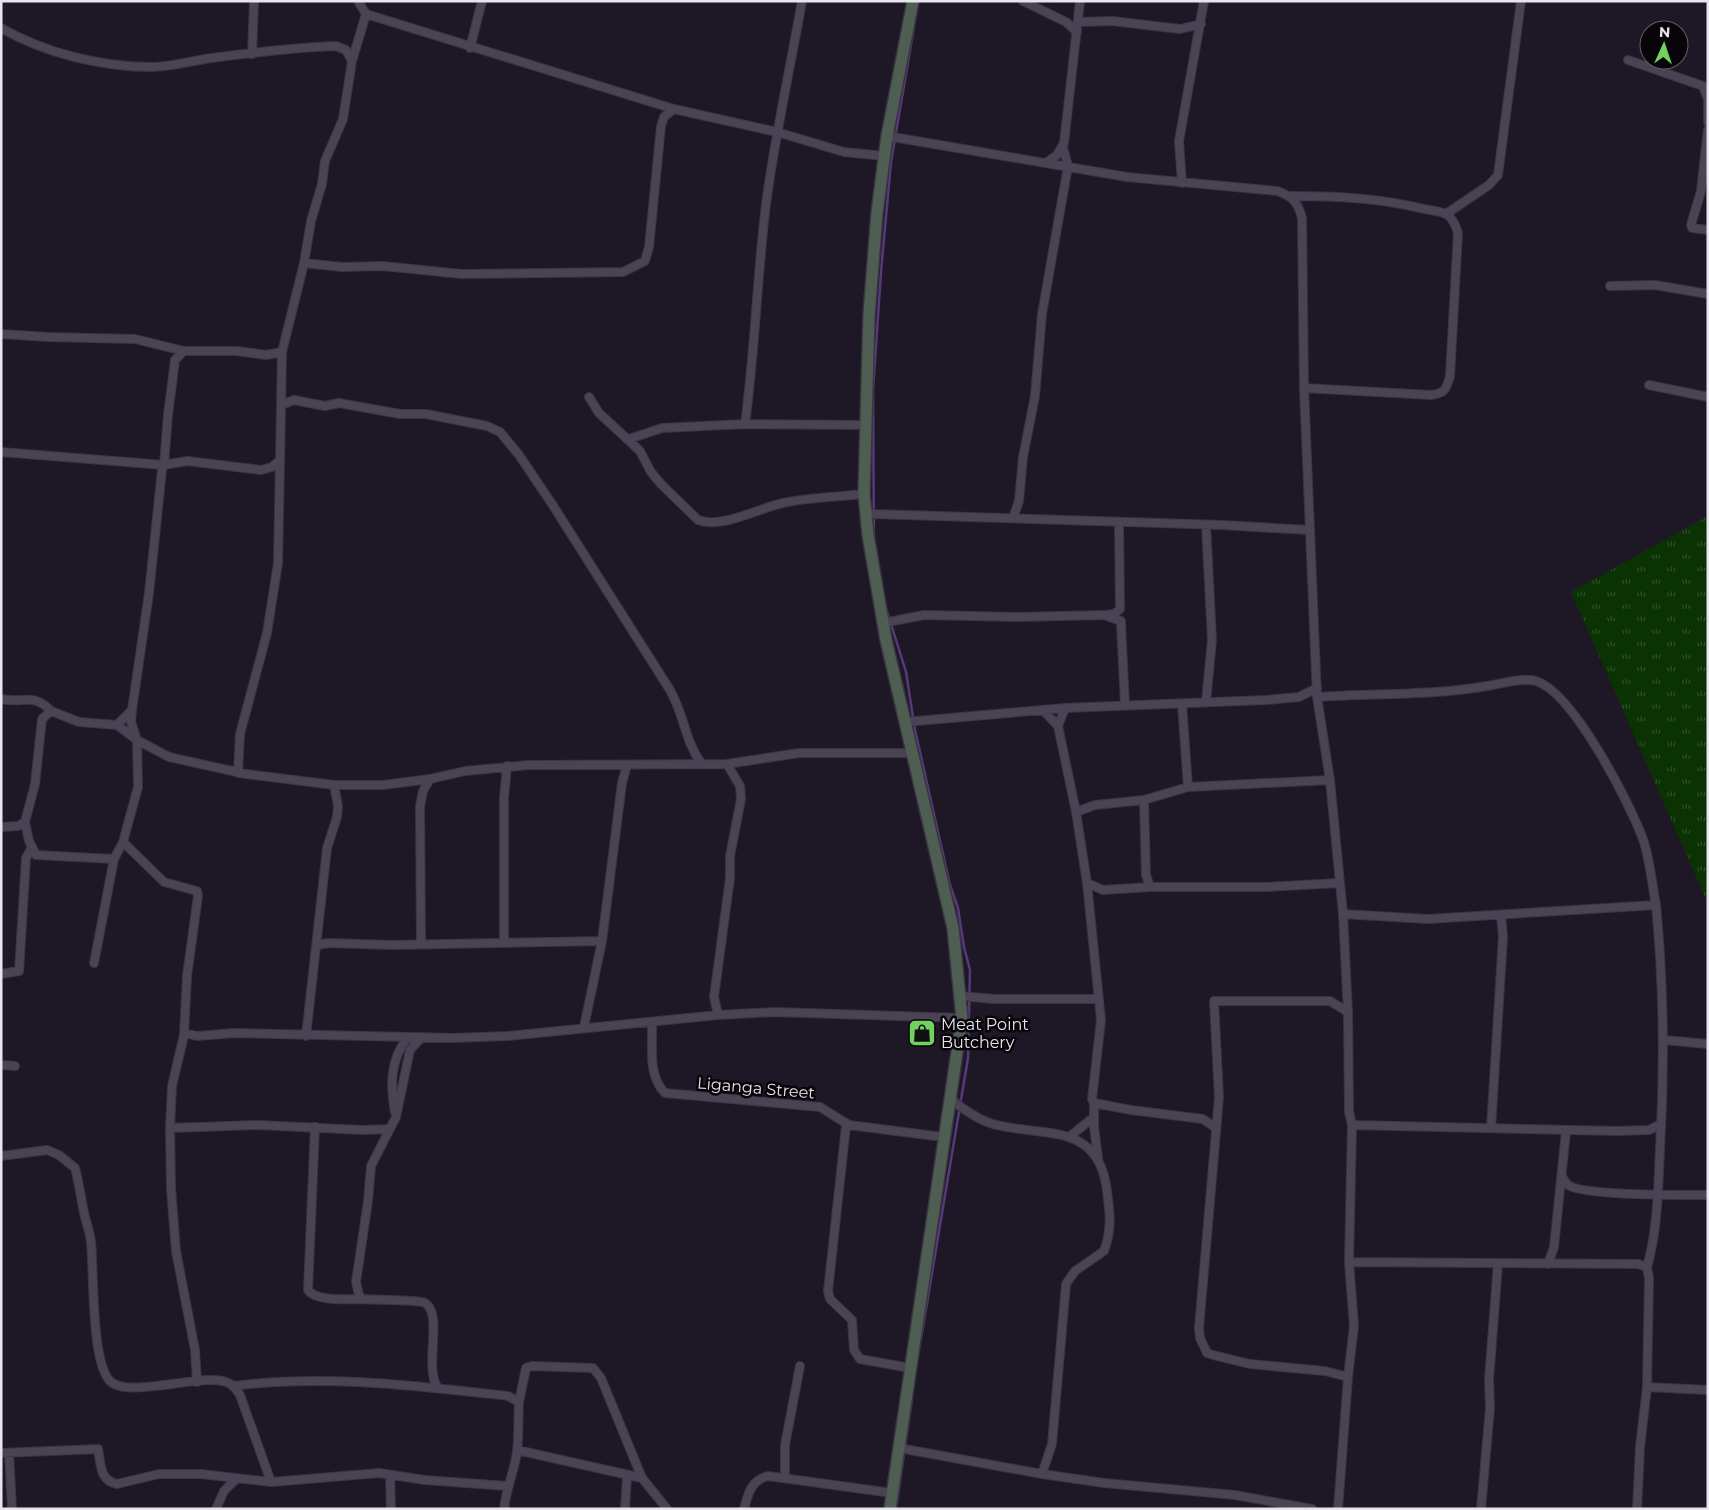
<svg xmlns="http://www.w3.org/2000/svg" width="1709" height="1510" font-family="Montserrat,sans-serif">
  <defs>
    <pattern id="grass-tufts" width="24" height="20" patternUnits="userSpaceOnUse" patternTransform="scale(1.25)"><rect width="24" height="20" fill="#0a3202"/><path d="M3 7l-1-3M5 7V3M7 7l1-3M15 17l-1-3M17 17v-4M19 17l1-3" fill="none" stroke="#2e5027"/></pattern>
  </defs>
  <rect width="100%" height="100%" fill="#1e1826"/>
  <!-- grass -->
  <path fill="url(#grass-tufts)" d="M1708 516V904L1571 592Z"/>
  <g fill="none" stroke-linecap="round" stroke-linejoin="round">
    <!-- stream -->
    <path stroke="#57397a" stroke-width="2.5" d="M874 542 873 390 881 272 891 162 914 27
      M886 608 906 672 915 730 950 885 958 908 964 947 970 970 968 1058 921 1339
      M896 1509 912 1398"/>
    <!-- minor casing -->
    <g stroke="#393540" stroke-width="10">
      <path id="minor" d="M358 1 366 14 674 109
        M1023 1 1066 22 1077 32
        M1078 22 1112 21 1180 29 1201 24
        M1 28C45 53 101 67 151 67 171 67 191 61 211 58 252 53 295 47 336 46L346 50 352 61 343 119 325 161 322 184 311 221 304 263 282 352 280 460 272 467 261 470 187 461 164 465 162 470 149 593 132 710 131 722 137 740 138 787 123 842 164 882 197 891 198 896 187 976 184 1035 172 1086 170 1128 171 1188 176 1251 195 1350 197 1382
        M470 48 482 1
        M252 54 254 1
        M1628 60 1703 86 1708 99V122
        M352 61 366 14
        M1708 129 1701 191 1691 225 1692 228 1708 230
        M887 136 1127 177 1277 191C1292 196 1298 202 1302 218L1304 388 1317 697 1330 780 1343 914 1348 1012 1349 1112 1352 1125 1349 1262 1354 1326 1348 1377 1338 1509
        M1046 163 1057 155 1064 143 1080 1
        M1182 183 1179 141 1204 1
        M1290 196C1335 196 1380 198 1424 209 1430 210 1440 211 1446 214 1453 218 1456 226 1458 233L1450 376C1446 390 1445 393 1431 395L1304 388
        M1446 214 1489 185 1498 175 1521 1
        M304 263 342 267 383 266 461 274 623 272 645 261 649 247 661 126 664 117 674 109 777 132 844 152 885 156
        M1610 286 1655 285 1708 294
        M1 334 48 337 135 339 184 351H237L266 355 282 352
        M1649 385 1708 397
        M589 397 599 413 640 451 651 472 661 484 698 520C722 529 759 508 783 503 809 497 838 497 864 494
        M281 405 294 400 325 406 339 403 400 414H426L487 426 500 432 519 455 552 504 670 690C684 714 685 742 702 764
        M745 424C755 351 757 277 766 204 775 136 790 69 802 1
        M629 439 662 428 745 424 865 425
        M1 452 164 465 168 415 175 360 184 351
        M866 512 874 514 1222 525 1309 530
        M1013 518 1019 501 1023 457 1035 396 1042 314 1068 166 1063 147
        M1206 525 1212 640 1206 702
        M1106 615 1114 614 1120 609 1119 523
        M883 623 924 615 1017 617 1104 615 1121 621V624L1125 705
        M1317 697C1374 693 1430 696 1487 686 1501 684 1522 677 1536 681 1573 692 1631 805 1644 842 1650 862 1652 884 1656 905
        M1 699C24 704 33 692 51 711
        M1182 704 1188 787
        M1043 710 1058 726 1076 812 1087 883 1101 1020 1092 1099 1094 1103 1131 1110 1203 1119 1216 1128
        M905 722 1065 708 1266 700 1299 697 1317 688
        M117 725 132 710
        M1058 726 1065 708
        M238 773 240 734 267 633 278 563 280 460
        M1144 800 1146 875 1150 887
        M1076 812 1095 805 1144 800 1188 787 1330 780
        M25 822 29 841 36 855 114 859
        M1 827 18 826 25 822 35 784 42 719 51 711 79 722 117 725 137 740 169 757 246 774 334 785H383L430 779 465 771 529 765 727 764 799 753H912
        M1087 883 1103 890 1150 887H1266L1339 883
        M1343 914 1428 919 1656 905C1664 989 1665 1064 1660 1149 1658 1188 1658 1229 1647 1267L1649 1278 1647 1387 1640 1447 1637 1509
        M504 941V798L507 766
        M421 943 420 806 423 791 430 779
        M318 945 328 943 393 945 602 941
        M94 963 114 859 123 842
        M1 974 19 971 26 858 31 849
        M961 996 994 999H1099
        M1348 1012 1330 1001H1214L1219 1097 1199 1328 1200 1338 1207 1353 1213 1355 1250 1364 1325 1371 1348 1377
        M718 1015 714 997 730 878V856L741 799 740 786 727 764
        M652 1022C653 1045 647 1075 665 1093L820 1107 849 1125 943 1137
        M584 1027 602 941 622 783 627 765
        M184 1033 197 1036 234 1033 454 1038 507 1036 718 1015 774 1012 962 1018
        M306 1036 327 848 337 817 338 806 334 785
        M422 1037 410 1050 396 1117 371 1166 368 1201 356 1282 359 1295 363 1299C372 1300 421 1300 425 1303 444 1314 423 1368 438 1388
        M1664 1040 1708 1044
        M1 1065 15 1066
        M951 1099C962 1109 982 1122 997 1125 1047 1137 1099 1123 1107 1191 1110 1213 1112 1230 1104 1251L1075 1271 1066 1284 1052 1444 1042 1474
        M1094 1103V1127L1098 1158
        M395 1112C390 1085 390 1059 408 1037
        M1352 1125 1618 1131 1649 1130 1661 1124
        M846 1126 828 1291 830 1299 852 1320 854 1350 860 1359 910 1368
        M315 1127 308 1290C316 1302 349 1299 363 1299
        M170 1128 258 1125 363 1130 390 1129
        M1491 1128 1503 937 1501 915
        M1069 1137 1094 1117
        M1 1156 47 1150 59 1155 75 1168C79 1183 81 1198 84 1213 86 1222 90 1232 91 1242 94 1271 91 1362 110 1381 127 1399 202 1373 226 1382 233 1384 236 1389 240 1395L271 1482
        M1563 1178C1564 1180 1566 1183 1568 1185 1583 1196 1684 1195 1708 1195
        M1349 1262 1638 1264 1647 1267
        M1548 1264 1554 1247 1566 1131
        M234 1386C324 1374 418 1386 508 1396L519 1402C518 1418 519 1436 517 1452 514 1472 506 1489 504 1509
        M1647 1387 1708 1390
        M519 1402 526 1368 532 1366 593 1368 601 1378 642 1478 667 1509
        M899 1448 1042 1474 1104 1483 1235 1495 1312 1509
        M517 1450 642 1478
        M1 1453 98 1449C101 1464 99 1480 117 1484L159 1474H201L271 1482 379 1473 425 1480 507 1486
        M9 1453 12 1509
        M390 1476 391 1509
        M785 1478V1445L800 1366
        M216 1509 224 1491 236 1479
        M625 1509 627 1475
        M744 1509C748 1494 751 1480 768 1476L892 1493
        M1481 1509 1490 1408 1489 1380 1498 1263"/>
    </g>
    <!-- secondary casing -->
    <g stroke="#393540" stroke-width="14">
      <path id="secondary" d="M890 1509 962 1018 953 928 886 640 868 535 864 494 869 315 877 213 887 136 913 1"/>
    </g>
    <!-- minor -->
    <use href="#minor" stroke="#4a4353" stroke-width="8"/>
    <!-- secondary -->
    <use href="#secondary" stroke="#4f5e52" stroke-width="11"/>
  </g>
  <!-- icons -->
  <defs>
    <g id="shop-square" transform="scale(1.4375)"><rect x="-9" y="-9" width="18" height="18" rx="4" fill="#71d25e" stroke="#07050a"/><path d="M-5-2.5h2.3a2.7 3.5 0 0 1 5.4 0H5L5.5 6h-11ZM-1.5-2.5h3a1.5 2.3 0 0 0-3 0Z" fill="#111"/></g>
  </defs>
  <g fill-rule="evenodd">
    <use href="#shop-square" x="922" y="1033"/>
  </g>
  <g text-anchor="middle" dominant-baseline="central" stroke-width="5" stroke-linejoin="round" paint-order="stroke">
    <!-- poi labels -->
    <g font-size="16" fill="#e8e4ee" stroke="#07050a" text-anchor="start">
      <text x="941" y="1024">Meat Point<tspan x="941" dy="18">Butchery</tspan></text>
    </g>
    <!-- street labels -->
    <g font-size="16" fill="#e8e4ee" stroke="#07050a">
      <text transform="translate(756 1088) rotate(5)">Liganga Street</text>
    </g>
  </g>
  <!-- border -->
  <rect width="1709" height="1510" fill="none" stroke="#e8e4ee" stroke-width="5"/>
  <!-- north arrow -->
  <g transform="translate(1664 45) rotate(3)"><circle r="24" fill="#07050a" stroke="#615e65"/>
  <path d="M0-4L9 19L0 12L-9 19Z" fill="#71d25e"/>
  <text y="-8" font-size="14" font-weight="bold" text-anchor="middle" fill="#e8e4ee">N</text>
  </g>
</svg>
